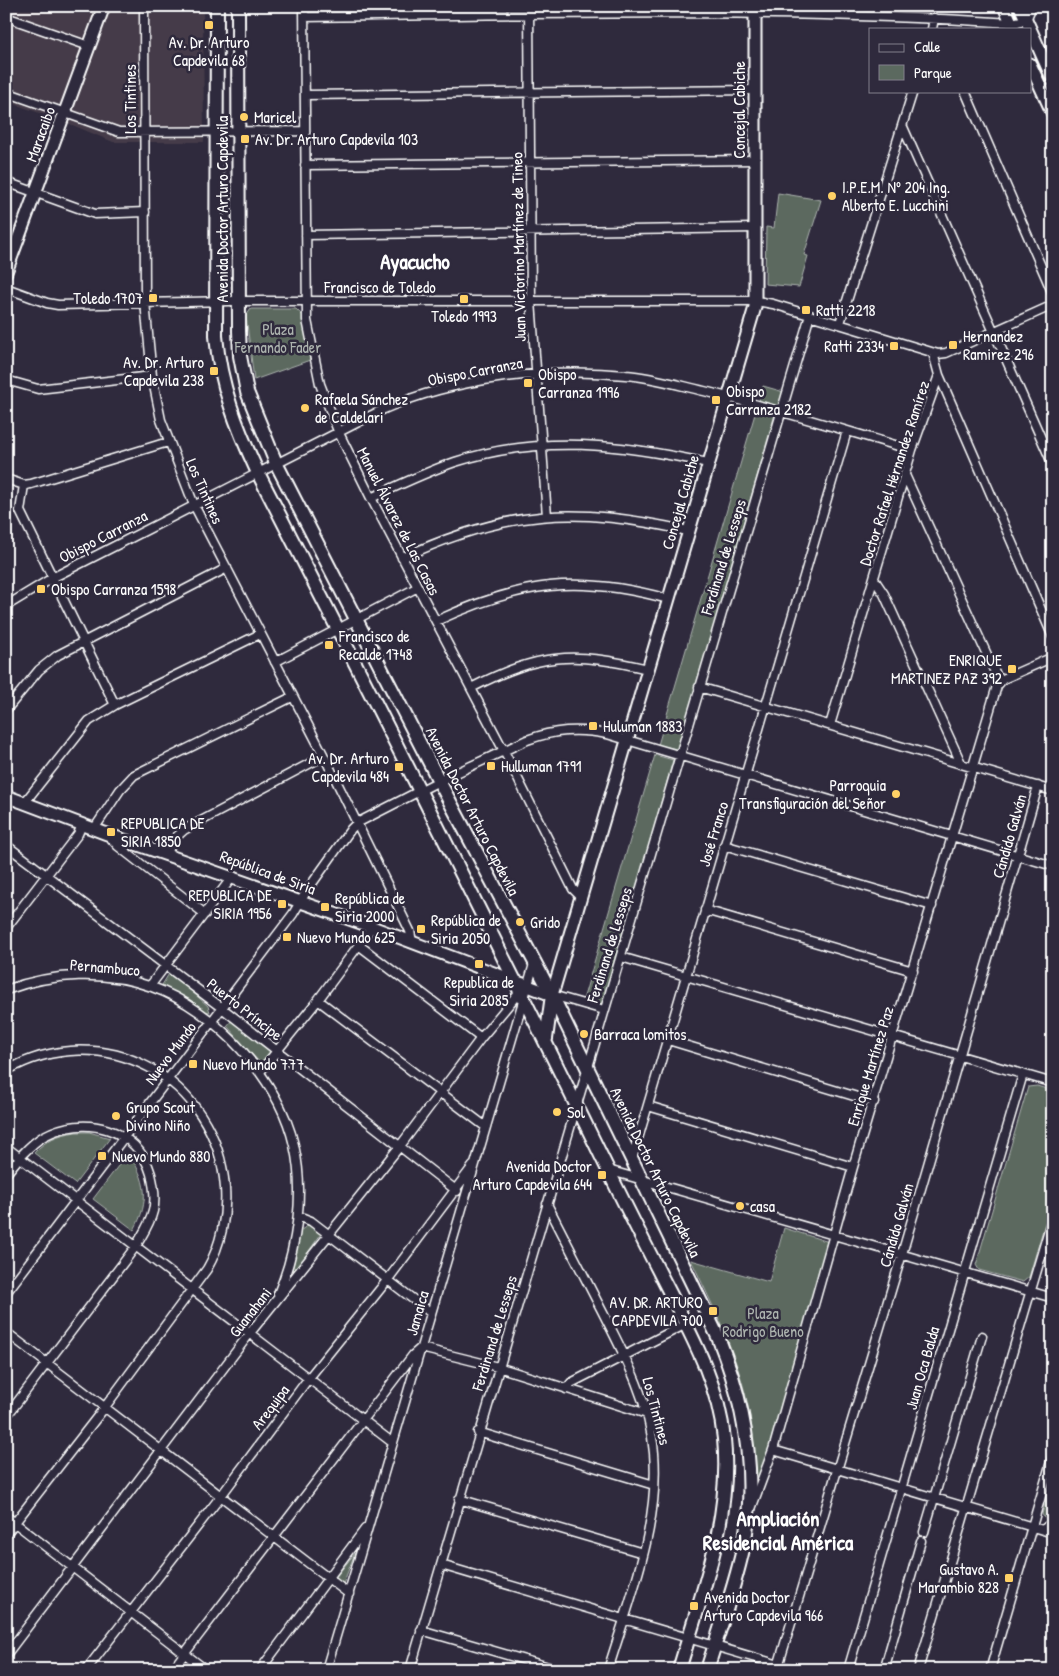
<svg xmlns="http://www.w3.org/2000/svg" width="1059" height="1676" font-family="'Patrick Hand',sans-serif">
  <rect width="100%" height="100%" fill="#2f2a3d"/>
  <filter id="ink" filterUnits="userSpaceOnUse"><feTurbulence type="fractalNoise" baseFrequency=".02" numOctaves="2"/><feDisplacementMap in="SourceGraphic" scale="10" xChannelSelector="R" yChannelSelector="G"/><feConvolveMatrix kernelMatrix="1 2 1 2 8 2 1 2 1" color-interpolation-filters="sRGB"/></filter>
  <g filter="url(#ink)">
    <!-- built -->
    <path fill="#443b48" d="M6 6H203L204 142H113L70 124 6 101Z"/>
    <!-- green -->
    <path fill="#5b695f" stroke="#adb4af" d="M778 193 821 200 804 255 808 256 799 287 765 284 766 227 774 228Z
      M251 309H296L303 316 310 360 254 380 246 316Z
      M763 386 784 392 779 407 759 401Z
      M757 407 775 414 679 746 677 749 658 745Z
      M655 755 673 760 604 1006 583 1000Z
      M170 972 208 1006 210 1012 204 1011 162 985Z
      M233 1019 273 1051 263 1064 260 1063 227 1026Z
      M1037 1086 1053 1091V1196L1029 1277 1023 1282 979 1270 976 1265 1028 1087Z
      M76 1132H89L110 1138 75 1184 34 1153C47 1139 57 1135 76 1132Z
      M128 1153C147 1180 150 1201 134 1230L93 1199Z
      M308 1225 321 1234 291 1276 300 1231Z
      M784 1228 829 1242 767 1459 753 1499C753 1485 755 1471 754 1457 753 1387 721 1322 691 1260L769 1282Z
      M1053 1477V1516L1044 1518 1042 1514Z
      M355 1553 343 1584 335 1578Z"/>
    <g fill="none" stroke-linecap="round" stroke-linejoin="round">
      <!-- street casing -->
      <g stroke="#fff" stroke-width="11">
        <path id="street" d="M144 6 145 302 152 376 161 420 194 505 324 756 410 931 412 942
          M304 6 307 320 320 384 338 431 371 498 504 751 573 889 581 897
          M529 6 531 301 547 516
          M6 17 89 46
          M304 17C540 14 776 8 1012 23L1026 20 1032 6
          M932 29 934 18
          M965 91 1053 294
          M6 92 119 132 305 131
          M305 95 755 90
          M903 127 1053 465
          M305 165 755 160
          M6 182 95 214 145 212
          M306 235 756 228
          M6 288 47 303 58 305 229 301H756L773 304 938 354 946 353 1053 305
          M840 323 913 91
          M939 375 1053 637
          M6 380 38 389 152 376
          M905 475 999 681
          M6 479 24 485 31 484 168 442
          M24 485 20 511 115 705
          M371 498C399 485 426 472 455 462 542 434 621 444 708 463
          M402 558C507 509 576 506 688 531
          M874 579 884 594 961 763
          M6 606 54 577 384 409C455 378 549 367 626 375 652 377 678 385 704 391 774 408 843 430 912 450
          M436 621C521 582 577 574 668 599
          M275 662 418 587
          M699 687 1053 791
          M471 688C540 653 572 651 648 669
          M6 710 39 670 58 655 227 568
          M830 725 912 450 939 375 933 353
          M25 802 89 721 115 705 260 634
          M94 829 120 790 134 775 292 697
          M110 837 118 846 205 914
          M6 845 222 1008 457 1191
          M724 845 932 906
          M167 853 174 839 184 830 324 756
          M705 910 913 971
          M6 928 78 834 82 825
          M360 946 481 1038
          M621 957 1053 1083
          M150 986 233 876
          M6 990C51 973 106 970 152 987 215 1009 279 1079 294 1145 305 1193 297 1249 278 1294
          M552 995 604 1010
          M318 1000 486 1127
          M668 1040 874 1102
          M6 1071C102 1016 217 1077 225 1188 227 1215 221 1245 207 1269L105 1407 6 1534
          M260 1072 318 1000 372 927
          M648 1106 853 1167
          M6 1147 393 1443
          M632 1159 847 431
          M608 1170 1053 1298
          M6 1174C17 1160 29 1145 44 1136 84 1114 138 1128 151 1174 154 1186 156 1199 153 1211 150 1224 142 1235 136 1246L6 1417
          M547 1204C565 1239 583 1274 601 1309 624 1354 650 1402 654 1453 660 1526 629 1601 608 1670
          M298 1216 311 1221 431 1313
          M6 1293 293 914 306 892 351 829 357 823 439 781 527 740C554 730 578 728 607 734L1053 866
          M6 1332 349 1594
          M566 1389 571 1383 686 1324
          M478 1432 654 1485
          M773 1450 1053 1533
          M459 1499 643 1553
          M751 1509 773 1450 853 1167 997 686 1003 679 1053 657
          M6 1516 206 1670
          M1043 1530 1053 1521
          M924 1532 982 1336
          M441 1565 796 1670
          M421 1630 559 1670
          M6 1655 250 1333 400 1146 481 1038 521 990
          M86 1670 221 1496 308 1379 389 1278 473 1166
          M172 1670 413 1355 421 1348 498 1367 647 1414
          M260 1670 365 1529
          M326 1670 534 964
          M410 1670 810 315
          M777 1670 902 1254 1038 786
          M848 1670 1023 1074
          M884 1670 921 1541
          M918 1670 1053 1216
          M990 1670 1053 1455"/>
      </g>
      <!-- secondary casing -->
      <g stroke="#fff" stroke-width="15">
        <path id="secondary" d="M1004 6 1014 29
          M1020 6 1053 80
          M1030 64 1053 114
          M6 272 104 6
          M6 796 107 834 372 927 552 995 755 307V6"/>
      </g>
      <!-- primary casing -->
      <g stroke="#fff" stroke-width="16">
        <path id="primary" d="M217 6 216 336C220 385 237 428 258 473 377 705 495 938 610 1174 630 1215 651 1256 672 1297 695 1342 719 1387 724 1439 732 1519 701 1594 679 1670
          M238 6 239 331 240 356 247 392 276 463 439 781 552 995 718 1337C745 1404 758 1478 743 1549 734 1590 719 1630 707 1670
          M546 1039 552 995"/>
      </g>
      <!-- street -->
      <use href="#street" stroke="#2f2a3d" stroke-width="8"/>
      <!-- secondary -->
      <use href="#secondary" stroke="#2f2a3d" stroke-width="11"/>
      <!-- primary -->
      <use href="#primary" stroke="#2f2a3d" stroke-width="12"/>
    </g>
  </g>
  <!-- markers -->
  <g fill="#ffd166" stroke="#2f2a3d" stroke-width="2">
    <rect x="204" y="20" width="10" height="10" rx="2.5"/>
    <circle cx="244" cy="117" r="5"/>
    <rect x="240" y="134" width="10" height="10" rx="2.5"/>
    <circle cx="832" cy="196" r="5"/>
    <rect x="148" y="293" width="10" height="10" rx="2.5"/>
    <rect x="459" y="294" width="10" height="10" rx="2.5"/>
    <rect x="801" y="305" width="10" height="10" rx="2.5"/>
    <rect x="948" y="340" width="10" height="10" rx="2.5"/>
    <rect x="889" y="341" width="10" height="10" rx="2.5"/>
    <rect x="209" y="366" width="10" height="10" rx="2.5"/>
    <rect x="523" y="378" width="10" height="10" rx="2.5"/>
    <rect x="711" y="395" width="10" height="10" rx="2.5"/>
    <circle cx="305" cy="408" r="5"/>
    <rect x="36" y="584" width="10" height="10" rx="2.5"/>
    <rect x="324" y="640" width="10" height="10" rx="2.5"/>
    <rect x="1007" y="664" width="10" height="10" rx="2.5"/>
    <rect x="588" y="721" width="10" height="10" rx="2.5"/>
    <rect x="486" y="761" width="10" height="10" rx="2.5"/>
    <rect x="394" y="762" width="10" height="10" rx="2.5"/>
    <circle cx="896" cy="794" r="5"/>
    <rect x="106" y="827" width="10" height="10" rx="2.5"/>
    <rect x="277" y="899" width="10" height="10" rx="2.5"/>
    <rect x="320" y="902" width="10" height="10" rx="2.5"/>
    <circle cx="520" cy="922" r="5"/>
    <rect x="416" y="924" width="10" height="10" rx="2.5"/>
    <rect x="282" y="932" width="10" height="10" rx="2.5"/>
    <rect x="474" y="959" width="10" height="10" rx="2.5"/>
    <circle cx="584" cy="1034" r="5"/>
    <rect x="188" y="1059" width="10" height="10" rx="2.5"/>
    <circle cx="557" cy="1112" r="5"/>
    <circle cx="116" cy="1116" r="5"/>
    <rect x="97" y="1151" width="10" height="10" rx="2.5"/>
    <rect x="597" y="1170" width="10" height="10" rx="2.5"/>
    <circle cx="740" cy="1206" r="5"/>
    <rect x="708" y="1306" width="10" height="10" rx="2.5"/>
    <rect x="1004" y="1573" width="10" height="10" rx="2.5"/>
    <rect x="689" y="1601" width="10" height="10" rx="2.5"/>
  </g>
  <g text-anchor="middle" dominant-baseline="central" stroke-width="5" stroke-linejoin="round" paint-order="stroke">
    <!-- poi labels -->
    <g font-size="16" fill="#fff" stroke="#2f2a3d" text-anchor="start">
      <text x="209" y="42" text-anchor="middle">Av. Dr. Arturo<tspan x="209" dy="18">Capdevila 68</tspan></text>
      <text x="254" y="117">Maricel</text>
      <text x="255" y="139">Av. Dr. Arturo Capdevila 103</text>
      <text x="842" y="187">I.P.E.M. Nº 204 Ing.<tspan x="842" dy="18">Alberto E. Lucchini</tspan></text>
      <text x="143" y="298" text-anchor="end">Toledo 1707</text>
      <text x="816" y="310">Ratti 2218</text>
      <text x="464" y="316" text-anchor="middle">Toledo 1993</text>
      <text x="963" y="336">Hernandez<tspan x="963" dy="18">Ramirez 296</tspan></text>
      <text x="884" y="346" text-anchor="end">Ratti 2334</text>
      <text x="204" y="362" text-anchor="end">Av. Dr. Arturo<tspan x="204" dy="18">Capdevila 238</tspan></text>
      <text x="538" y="374">Obispo<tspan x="538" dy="18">Carranza 1996</tspan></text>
      <text x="726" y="391">Obispo<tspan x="726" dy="18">Carranza 2182</tspan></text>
      <text x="315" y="399">Rafaela Sánchez<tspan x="315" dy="18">de Caldelari</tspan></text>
      <text x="51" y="589">Obispo Carranza 1598</text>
      <text x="339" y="636">Francisco de<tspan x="339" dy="18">Recalde 1748</tspan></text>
      <text x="1002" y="660" text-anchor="end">ENRIQUE<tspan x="1002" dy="18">MARTINEZ PAZ 392</tspan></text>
      <text x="603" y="726">Huluman 1883</text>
      <text x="389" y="758" text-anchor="end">Av. Dr. Arturo<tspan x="389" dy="18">Capdevila 484</tspan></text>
      <text x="501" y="766">Hulluman 1791</text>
      <text x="886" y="785" text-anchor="end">Parroquia<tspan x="886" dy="18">Transfiguración del Señor</tspan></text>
      <text x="121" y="823">REPUBLICA DE<tspan x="121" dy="18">SIRIA 1850</tspan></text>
      <text x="272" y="895" text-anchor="end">REPUBLICA DE<tspan x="272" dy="18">SIRIA 1956</tspan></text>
      <text x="335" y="898">República de<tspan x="335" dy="18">Siria 2000</tspan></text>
      <text x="431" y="920">República de<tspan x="431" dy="18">Siria 2050</tspan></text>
      <text x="530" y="922">Grido</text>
      <text x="297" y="937">Nuevo Mundo 625</text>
      <text x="479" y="982" text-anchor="middle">Republica de<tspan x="479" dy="18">Siria 2085</tspan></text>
      <text x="594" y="1034">Barraca lomitos</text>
      <text x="203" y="1064">Nuevo Mundo 777</text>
      <text x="126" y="1107">Grupo Scout<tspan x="126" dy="18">Divino Niño</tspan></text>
      <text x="567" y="1112">Sol</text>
      <text x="112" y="1156">Nuevo Mundo 880</text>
      <text x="592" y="1166" text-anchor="end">Avenida Doctor<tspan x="592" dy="18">Arturo Capdevila 644</tspan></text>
      <text x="750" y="1206">casa</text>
      <text x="703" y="1302" text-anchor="end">AV. DR. ARTURO<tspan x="703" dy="18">CAPDEVILA 700</tspan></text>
      <text x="999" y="1569" text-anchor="end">Gustavo A.<tspan x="999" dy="18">Marambio 828</tspan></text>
      <text x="704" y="1597">Avenida Doctor<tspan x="704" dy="18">Arturo Capdevila 966</tspan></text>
    </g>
    <!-- street labels -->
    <g font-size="16" fill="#fff" stroke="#2f2a3d">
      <text transform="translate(130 99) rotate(-90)">Los Tintines</text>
      <text transform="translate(739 110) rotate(-90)">Concejal Cabiche</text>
      <text transform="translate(40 134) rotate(-70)">Maracaibo</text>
      <text transform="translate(222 209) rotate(-90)">Avenida Doctor Arturo Capdevila</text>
      <text transform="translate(518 247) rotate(-91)">Juan Victorino Martínez de Tineo</text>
      <text x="380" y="287">Francisco de Toledo</text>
      <text transform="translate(475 371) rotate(-11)">Obispo Carranza</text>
      <text transform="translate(894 473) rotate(-72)">Doctor Rafael Hérnandez Ramírez</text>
      <text transform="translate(205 491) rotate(66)">Los Tintines</text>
      <text transform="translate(680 502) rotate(-74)">Concejal Cabiche</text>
      <text transform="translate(399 521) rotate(63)">Manuel Álvarez de Las Casas</text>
      <text transform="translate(103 536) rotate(-27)">Obispo Carranza</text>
      <text transform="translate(723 557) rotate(-73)">Ferdinand de Lesseps</text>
      <text transform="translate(473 811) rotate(63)">Avenida Doctor Arturo Capdevila</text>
      <text transform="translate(713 834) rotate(-73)">José Franco</text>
      <text transform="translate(1009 836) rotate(-74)">Cándido Galván</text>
      <text transform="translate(268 872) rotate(20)">República de Siria</text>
      <text transform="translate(609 945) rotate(-73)">Ferdinand de Lesseps</text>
      <text transform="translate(105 967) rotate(5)">Pernambuco</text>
      <text transform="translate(245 1009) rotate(38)">Puerto Príncipe</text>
      <text transform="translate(170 1053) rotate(-53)">Nuevo Mundo</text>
      <text transform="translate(870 1066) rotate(-73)">Enrique Martínez Paz</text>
      <text transform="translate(656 1172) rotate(64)">Avenida Doctor Arturo Capdevila</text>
      <text transform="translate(896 1225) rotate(-74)">Cándido Galván</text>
      <text transform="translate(250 1312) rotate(-52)">Guanahani</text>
      <text transform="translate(417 1313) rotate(-74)">Jamaica</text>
      <text transform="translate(494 1333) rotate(-73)">Ferdinand de Lesseps</text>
      <text transform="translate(922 1368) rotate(-74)">Juan Oca Balda</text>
      <text transform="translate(270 1407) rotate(-53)">Arequipa</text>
      <text transform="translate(657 1411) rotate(75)">Los Tintines</text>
    </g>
    <!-- park labels -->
    <g font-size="16" fill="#adb4af" stroke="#2f2a3d">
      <text x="278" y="329">Plaza<tspan x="278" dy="18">Fernando Fader</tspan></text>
      <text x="763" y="1313">Plaza<tspan x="763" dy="18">Rodrigo Bueno</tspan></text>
    </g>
    <!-- district labels -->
    <g font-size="21" font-weight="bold" fill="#fff" stroke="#2f2a3d">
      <text x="415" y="261">Ayacucho</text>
      <text x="778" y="1518">Ampliación<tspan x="778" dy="24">Residencial América</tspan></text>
    </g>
  </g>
  <!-- margin -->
  <rect width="1059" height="1676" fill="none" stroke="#2f2a3d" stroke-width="25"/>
  <rect x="12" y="12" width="1034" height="1651" fill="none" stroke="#fff" stroke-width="2" filter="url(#ink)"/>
  <!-- legend -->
  <rect x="869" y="28" width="162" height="65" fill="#2f2a3d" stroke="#827f8b"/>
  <rect x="879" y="44" width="25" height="8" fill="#2f2a3d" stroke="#827f8b"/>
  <text x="914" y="52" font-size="15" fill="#ffffff">Calle</text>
  <rect x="879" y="65" width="25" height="15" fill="#5b695f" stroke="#827f8b"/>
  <text x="914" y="78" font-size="15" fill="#ffffff">Parque</text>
</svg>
